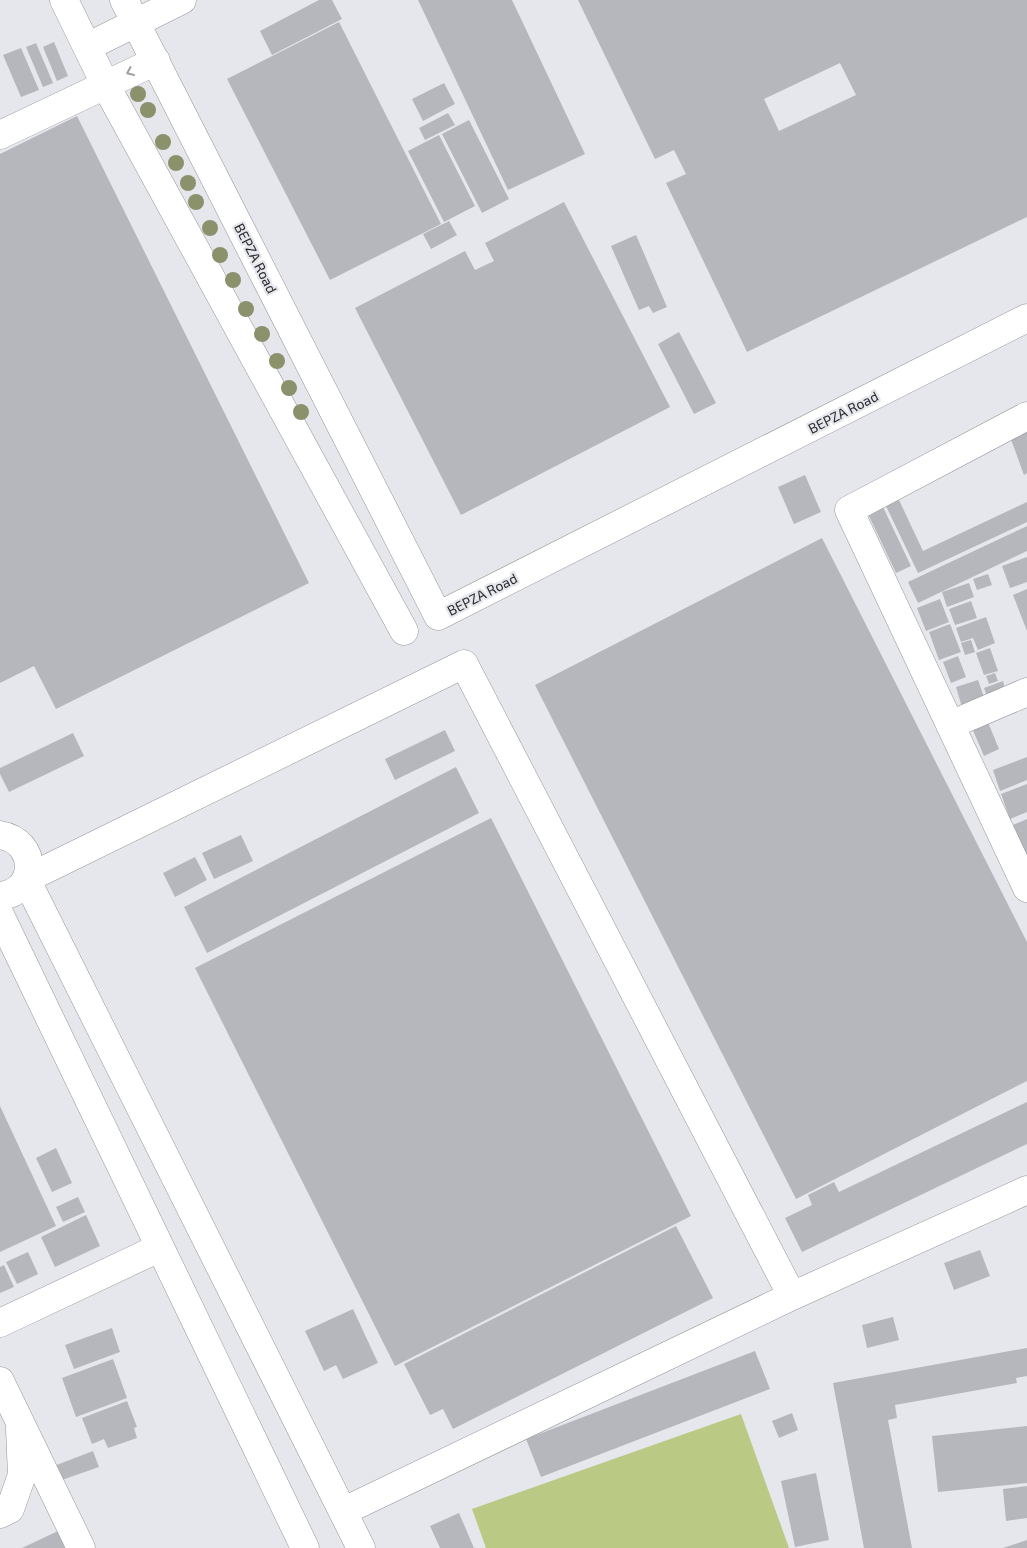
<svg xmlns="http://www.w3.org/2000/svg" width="1027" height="1548" font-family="'Exo 2',sans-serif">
  <rect width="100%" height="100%" fill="#e6e7ed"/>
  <!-- green -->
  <path fill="#bac984" d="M741 1414 789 1548H486L472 1509Z"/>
  <!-- building -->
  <path fill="#b6b7bd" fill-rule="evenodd" d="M319 0H332L342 19 272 55 260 31Z
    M418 0H512L585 154 508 190Z
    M578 0H1027V217L747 352 666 183 686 174 674 150 655 159ZM840 63 856 95 779 131 764 99Z
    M339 22 441 224 330 280 227 79Z
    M54 42 68 76 57 81 43 47Z
    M36 43 53 83 43 87 26 47Z
    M21 48 39 90 21 97 3 55Z
    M444 83 455 104 423 121 412 99Z
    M448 113 455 125 425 140 419 128Z
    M77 116 309 583 56 709 34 666 0 683V154Z
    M469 120 509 199 482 213 442 134Z
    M439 135 475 206 444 222 408 151Z
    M564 202 670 407 461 515 355 308 465 251 475 270 494 261 485 243Z
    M449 221 457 235 431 249 423 234Z
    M636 235 667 307 653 313 649 306 639 310 611 246Z
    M679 332 716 403 694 414 658 344Z
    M1027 428V473L1024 475 1009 434Z
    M805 475 821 512 794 524 778 487Z
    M899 500 923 551 1027 502V522L918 573 886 506Z
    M883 507 911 566 896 573 868 514Z
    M1027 526V551L918 603 908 582Z
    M822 538 1027 942V1081L796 1199 535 685Z
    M1027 557V582L1010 588 1002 566Z
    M988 574 992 585 977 590 973 579Z
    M969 583 974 597 947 607 942 592Z
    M1027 589V631L1013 595Z
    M940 599 949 622 926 631 917 608Z
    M971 601 977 618 955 625 949 609Z
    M986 617 995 643 978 650 973 638 961 642 956 628Z
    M950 624 961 652 939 660 929 632Z
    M971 640 975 652 965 655 961 643Z
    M990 648 998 671 984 675 976 653Z
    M958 656 966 677 951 683 943 662Z
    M995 673 998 681 989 684 986 676Z
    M978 680 985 700 962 707 956 687Z
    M1003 681 1006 693 988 699 984 688Z
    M985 715 999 749 984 756 969 721Z
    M445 730 455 751 395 780 385 759Z
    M73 733 84 756 9 792 0 774V768Z
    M1027 757V780L1000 791 993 770Z
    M456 767 479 813 207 953 184 907Z
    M1027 784V812L1010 819 1001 794Z
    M491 818 691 1216 395 1366 195 968Z
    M1027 819V857L1013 825Z
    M241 835 253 861 214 879 202 853Z
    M195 857 207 880 175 897 163 873Z
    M1027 1102V1144L802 1252 785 1218 812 1205 808 1195 834 1182 839 1192Z
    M0 1106 56 1226 0 1252Z
    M56 1148 72 1183 52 1192 36 1158Z
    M78 1197 85 1212 63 1222 56 1207Z
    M86 1215 100 1246 55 1267 41 1237Z
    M676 1226 713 1298 453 1429 443 1409 430 1415 404 1364Z
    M980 1250 990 1276 954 1290 944 1263Z
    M28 1252 38 1274 17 1284 6 1262Z
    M4 1265 14 1287 0 1293V1267Z
    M353 1309 378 1363 343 1379 336 1365 324 1371 305 1331Z
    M893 1317 899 1340 867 1348 862 1325Z
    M112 1328 120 1352 74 1369 65 1345Z
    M1027 1348V1376L1016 1378 1017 1383 895 1405 897 1418 888 1420 912 1548H864L833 1383Z
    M755 1351 770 1389 541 1477 526 1439Z
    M113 1359 127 1398 76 1417 62 1378Z
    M127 1401 137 1427 134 1428 137 1438 108 1448 104 1439 92 1444 82 1418Z
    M792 1413 798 1430 779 1438 772 1421Z
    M1027 1426V1483L938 1492 932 1436Z
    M93 1451 99 1467 59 1481 54 1466Z
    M816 1473 829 1540 795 1547 781 1481Z
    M1027 1486V1518L1006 1521 1003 1489Z
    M459 1513 474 1548H440L430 1526Z
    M58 1531 65 1548H22Z
    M1027 1540V1548H1003Z"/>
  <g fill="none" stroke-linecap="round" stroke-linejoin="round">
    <!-- minor casing -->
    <g stroke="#96979d" stroke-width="29">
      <path id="minor" d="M64 0 105 84 404 631
        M124 0 438 616 1027 318
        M87 47 182 0
        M0 135 156 61
        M1027 416 849 510 1027 888
        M950 725 1027 692
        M0 835C38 841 39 892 0 896
        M0 915 305 1548
        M792 1296 1027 1190
        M0 1323 159 1248
        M0 1381 81 1548
        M344 1511 792 1296 464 664 26 879 361 1548
        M0 1514 10 1509 22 1475 20 1429"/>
    </g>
    <!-- minor -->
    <use href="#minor" stroke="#fff" stroke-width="28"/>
  </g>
  <!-- trees -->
  <g fill="#8a916b">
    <circle cx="138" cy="94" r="8"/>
    <circle cx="148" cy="110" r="8"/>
    <circle cx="163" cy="142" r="8"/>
    <circle cx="176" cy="163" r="8"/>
    <circle cx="188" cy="183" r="8"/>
    <circle cx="196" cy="202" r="8"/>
    <circle cx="210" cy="228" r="8"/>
    <circle cx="220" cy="255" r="8"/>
    <circle cx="233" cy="280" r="8"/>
    <circle cx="246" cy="309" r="8"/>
    <circle cx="262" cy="334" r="8"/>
    <circle cx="277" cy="361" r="8"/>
    <circle cx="289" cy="388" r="8"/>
    <circle cx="301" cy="412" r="8"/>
  </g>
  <!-- one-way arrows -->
  <defs><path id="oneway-chevron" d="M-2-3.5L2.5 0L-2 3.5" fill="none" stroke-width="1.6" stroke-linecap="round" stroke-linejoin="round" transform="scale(1.25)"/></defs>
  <use stroke="#a0a0a1" href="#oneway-chevron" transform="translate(130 72) rotate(156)"/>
  <g text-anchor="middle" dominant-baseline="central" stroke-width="4.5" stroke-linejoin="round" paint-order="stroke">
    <!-- street labels -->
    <g font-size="14" fill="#2b2b2e" stroke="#e6e7ed">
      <text transform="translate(256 258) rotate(63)">BEPZA Road</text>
      <text transform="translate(843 412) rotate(-27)">BEPZA Road</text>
      <text transform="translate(482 594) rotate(-27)">BEPZA Road</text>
    </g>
  </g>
</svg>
